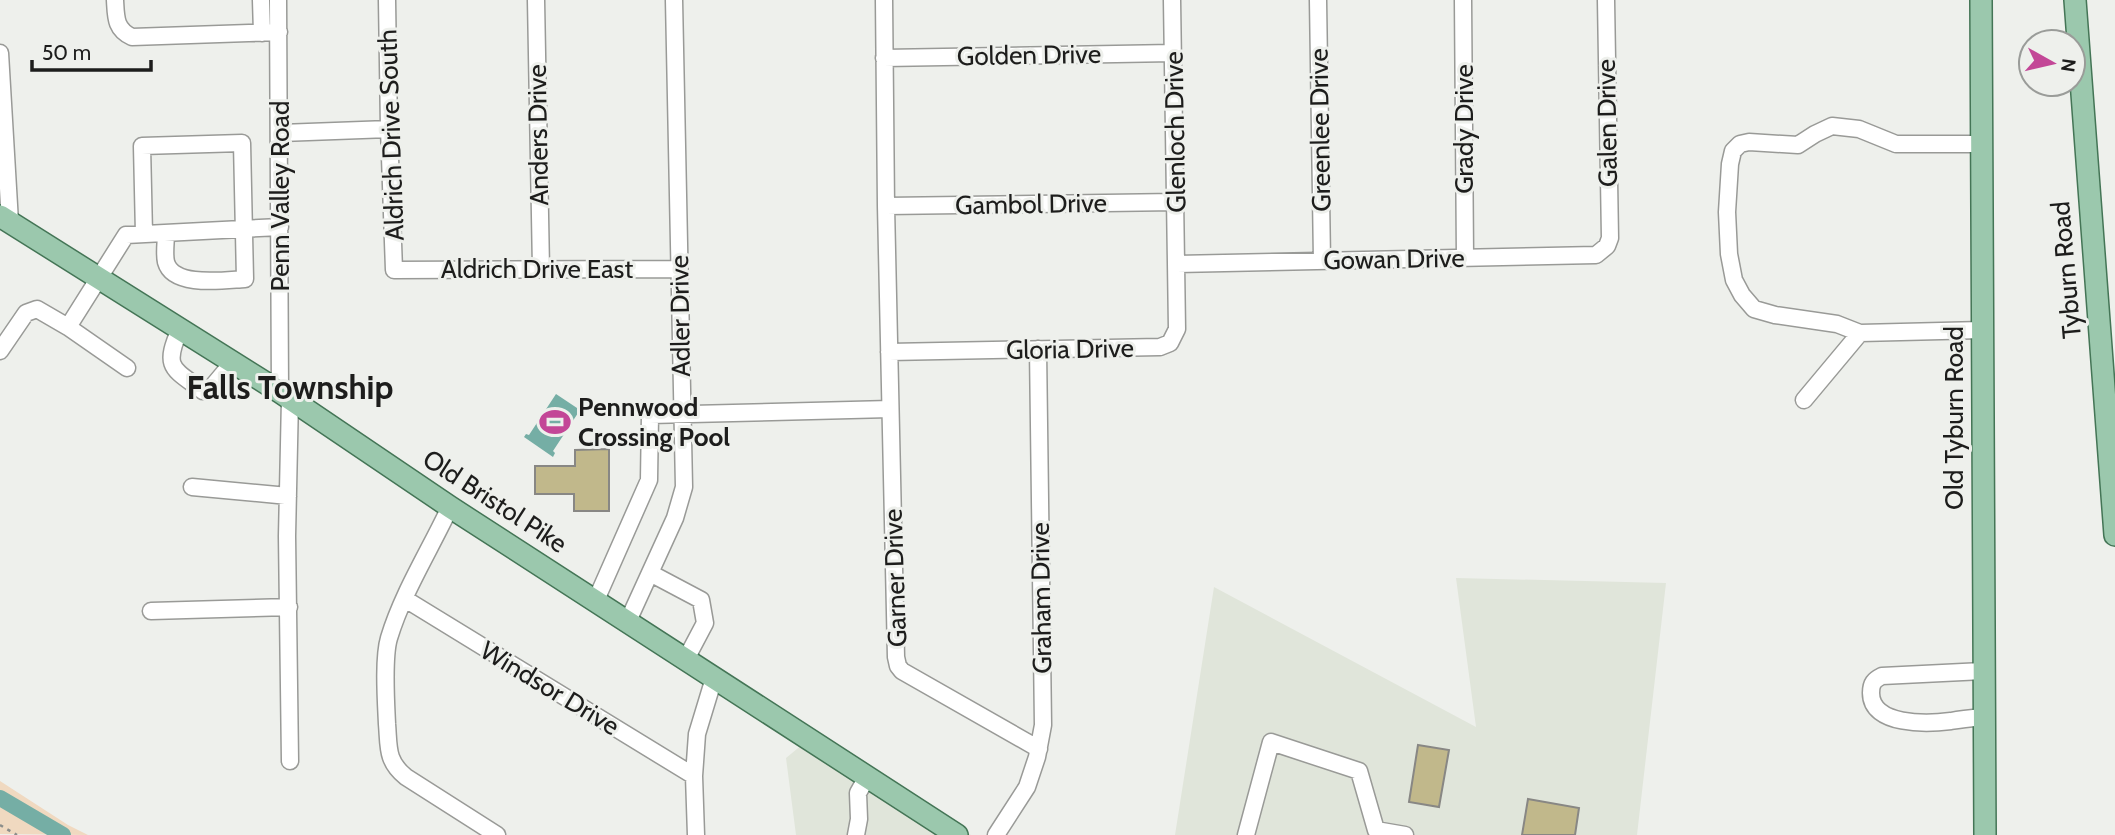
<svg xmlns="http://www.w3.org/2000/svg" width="2115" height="835" font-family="Cabin,sans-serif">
  <rect width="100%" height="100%" fill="#eef0ec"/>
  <!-- built -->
  <path fill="#e0e5da" d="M1456 578 1666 583 1637 835H1175L1214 587 1476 727Z
    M814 735 971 835H796L786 758Z"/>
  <!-- green -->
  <path fill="#f0d9c0" d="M0 781 68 825 88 835 0 834Z"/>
  <!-- water -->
  <path fill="#75aea5" d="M556 394 580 410 553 451 555 453 553 457 524 437 526 434 529 435Z"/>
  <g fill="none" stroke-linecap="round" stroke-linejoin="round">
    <!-- canal -->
    <path stroke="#75aea5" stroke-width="16" d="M0 798 63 835"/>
  </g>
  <!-- building -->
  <path fill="#c1b88b" stroke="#888784" stroke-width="2" d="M609 449V511H574V494H535V466H575V450Z
    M1418 745 1449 750 1439 807 1409 802Z
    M1528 799 1579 808 1575 835H1522Z"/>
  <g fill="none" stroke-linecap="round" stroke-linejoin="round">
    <!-- minor casing -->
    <g stroke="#999a97" stroke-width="19">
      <path id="minor" d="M115 0C116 17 115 29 132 37L279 32
        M261 0 262 33
        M278 0 280 392
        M387 0 389 129 394 270 679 269
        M536 0 541 269
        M884 0 886 206 896 657 898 666 902 671 1039 749
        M1318 0 1322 261
        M1463 0 1465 258
        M0 53 10 222
        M884 58 1173 53
        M281 133 389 129
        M886 206 1176 202
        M144 234 142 146 242 143 245 279C225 280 173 288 166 262 164 253 166 242 166 233
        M1177 264 1596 255 1607 246 1610 238 1606 0
        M180 329C163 368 172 368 203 391L212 387 233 362
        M1982 330 1860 333 1837 324 1775 315 1754 309 1742 295 1734 280 1729 254 1727 212 1730 164 1733 151 1740 144 1749 142 1798 145 1815 134 1832 126 1859 129 1896 144H1982
        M0 351 26 313 37 309 68 327
        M889 352 1160 347 1170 343 1177 329 1172 0
        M127 368 68 327 126 235 280 227
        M1804 400 1860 333
        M192 487 288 496
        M450 507C430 550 403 592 389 638 383 658 386 702 387 724 389 747 386 761 406 777L497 835
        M650 573 701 600 705 623 686 659
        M405 599 694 776
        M596 600 649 480 650 415 890 409
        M151 611 289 607
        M628 621 675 518 684 487 674 0
        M1983 671 1882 676C1874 680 1871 683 1871 693 1871 726 1927 724 1951 721 1962 719 1973 718 1984 717
        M290 761 287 536 290 399
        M696 835 694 776 697 734 714 678
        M856 835 859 819 858 793 867 777
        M996 835 1027 787 1037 757 1043 725 1038 349
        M1246 835 1271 742 1359 771 1376 830 1405 835"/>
    </g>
    <!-- major casing -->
    <g stroke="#447556" stroke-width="24">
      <path id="major" d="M1981 0 1985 835
        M2075 0 2115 535
        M0 216 280 392 450 507 957 835"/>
    </g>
    <!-- path -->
    <path stroke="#8c8e8b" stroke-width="2.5" stroke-dasharray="3.5 5" stroke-linecap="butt" d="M0 825 17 835"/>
    <!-- minor -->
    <use href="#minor" stroke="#fff" stroke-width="16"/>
    <!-- major -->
    <use href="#major" stroke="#9bc8ad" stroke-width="21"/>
  </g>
  <!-- icons -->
  <defs>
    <g id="stadium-bare" transform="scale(2.415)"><path d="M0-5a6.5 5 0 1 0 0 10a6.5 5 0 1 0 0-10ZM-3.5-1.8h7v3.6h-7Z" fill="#c34797" stroke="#eef0ec" stroke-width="2.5" paint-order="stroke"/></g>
  </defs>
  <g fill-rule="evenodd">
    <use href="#stadium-bare" x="555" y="422"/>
  </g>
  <g text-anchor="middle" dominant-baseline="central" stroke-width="6" stroke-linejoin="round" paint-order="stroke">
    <!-- street labels -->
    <g font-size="26" fill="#1d1d1c" stroke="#eef0ec">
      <text transform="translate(1029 55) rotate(-1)">Golden Drive</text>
      <text transform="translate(1607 123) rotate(-91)">Galen Drive</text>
      <text transform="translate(1464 129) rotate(-90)">Grady Drive</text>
      <text transform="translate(1320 130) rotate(-91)">Greenlee Drive</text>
      <text transform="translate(1175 132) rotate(-91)">Glenloch Drive</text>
      <text transform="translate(391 135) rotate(-92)">Aldrich Drive South</text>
      <text transform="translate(538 135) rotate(-91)">Anders Drive</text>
      <text transform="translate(280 196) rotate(-90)">Penn Valley Road</text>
      <text transform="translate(1031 204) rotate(-1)">Gambol Drive</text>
      <text transform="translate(1394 259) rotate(-1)">Gowan Drive</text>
      <text x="537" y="269">Aldrich Drive East</text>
      <text transform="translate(2066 270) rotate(-95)">Tyburn Road</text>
      <text transform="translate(680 316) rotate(-91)">Adler Drive</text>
      <text transform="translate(1070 349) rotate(-1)">Gloria Drive</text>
      <text transform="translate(1954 418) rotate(-90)">Old Tyburn Road</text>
      <text transform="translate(495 501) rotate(33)">Old Bristol Pike</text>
      <text transform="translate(895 578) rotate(-92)">Garner Drive</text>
      <text transform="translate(1041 598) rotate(-91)">Graham Drive</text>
      <text transform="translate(550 688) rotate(31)">Windsor Drive</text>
    </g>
    <!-- poi labels -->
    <g font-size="26" font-weight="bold" fill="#1d1d1c" stroke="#eef0ec" text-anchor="start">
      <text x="578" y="407">Pennwood<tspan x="578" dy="30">Crossing Pool</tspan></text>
    </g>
    <!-- district labels -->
    <g font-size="33" font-weight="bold" fill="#1d1d1c" stroke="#eef0ec">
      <text x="290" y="387">Falls Township</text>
    </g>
  </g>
  <!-- north arrow -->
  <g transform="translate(2052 63) rotate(98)"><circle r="33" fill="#eef0ec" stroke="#9a9c99" stroke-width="2"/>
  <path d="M0-5L12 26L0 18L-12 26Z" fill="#c34797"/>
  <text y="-10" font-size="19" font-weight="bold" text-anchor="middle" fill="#1d1d1c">N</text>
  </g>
  <!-- scale -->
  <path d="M32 60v10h119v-10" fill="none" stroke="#1d1d1c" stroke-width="3.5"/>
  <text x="42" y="60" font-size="21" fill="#1d1d1c" stroke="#eef0ec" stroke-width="5" paint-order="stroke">50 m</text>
</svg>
